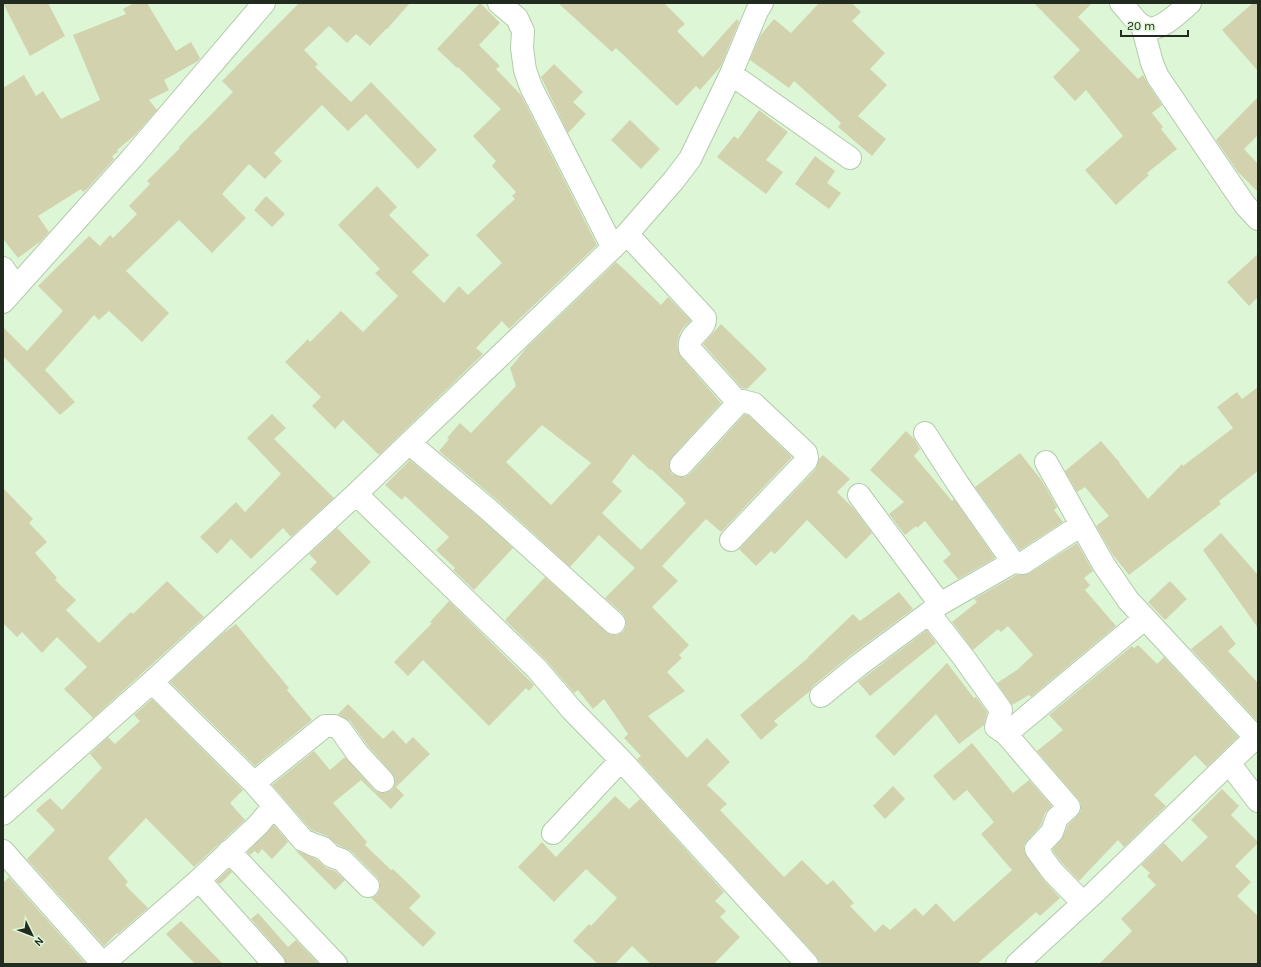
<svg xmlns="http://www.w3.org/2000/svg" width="1261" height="967" font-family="Karla,sans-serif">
  <rect width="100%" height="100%" fill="#ddf6d6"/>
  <!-- building -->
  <path fill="#d2d3ae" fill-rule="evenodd" d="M3 3H48L65 36 30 56Z
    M134 3H147L176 51 191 42 200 58 198 61 164 80 169 90 149 100 157 110 135 135 117 150 118 152 112 156 114 159 88 188 83 192 81 189 38 216 49 232 41 241 18 258 3 239V88L24 75 36 96 43 91 61 119 100 100 73 35 126 14 123 9Z
    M299 3H410L387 29H386L370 46 356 34 347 43 329 26 304 50 318 64 315 67 351 102 371 82 437 150 418 169 366 114 348 131 322 105 274 153 282 161 265 179 249 164 222 194 246 218 212 253 179 220 126 271 169 313 142 342 109 311 99 320 94 315 45 370 75 402 60 415 3 356V327L27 351 63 311 38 286 89 236 100 246 110 235 113 238 137 214 129 206 150 184 147 181 180 148 179 147 195 130V131L233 92 222 81Z
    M480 3 500 23 479 45 500 66 496 69 521 95 597 245 509 329 502 321 476 348 483 354 379 455 343 420 335 429 312 406 321 397 285 362 308 339 310 342 341 311 363 332 398 296 375 273 380 269 338 225 377 186 397 207 389 215 429 255 412 272 444 303 459 286 468 295 502 263 476 235 515 199 512 196 516 192 492 166 496 161 473 136 501 109 458 67 457 68 437 49Z
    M558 3H664L685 24 677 31 703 57 737 19 739 22 721 66 700 90 696 86 677 106 616 48 612 52Z
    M819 3H852L861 12 852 21 885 53 870 69 887 85 858 116 886 139 872 156 838 127 841 123 794 81 789 88 750 60 760 36 774 19 791 33Z
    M1034 3H1092L1078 17 1138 79 1143 75 1148 84 1162 105 1152 113 1163 127 1161 129 1177 149 1147 173 1149 175 1116 205 1085 170 1123 136 1086 90 1075 101 1053 77 1080 50Z
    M1253 3H1258V71L1222 30Z
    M554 64 583 92 573 102 586 114 568 133 541 77Z
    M1258 97V135L1244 149 1258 164V192L1238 172 1216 140Z
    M759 110 788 132 766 160 783 172 766 194 717 157 734 136 738 139Z
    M630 120 660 149 641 169 611 140Z
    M815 156 835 171 827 183 841 193 829 209 795 184Z
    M266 196 285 214 272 227 254 210Z
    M1258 254V297L1249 306 1227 282Z
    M616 262 628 273 661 305 668 297 691 321 683 328 679 335 677 344 678 350 681 357 721 403 672 457 669 462V468L672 474 679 477H685L690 474 745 414 748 415 792 457 721 532 706 519 662 566 678 581 652 607 689 645 679 655 682 658 667 672 685 691 648 716 687 758 707 738 730 762 707 785 727 804 720 810 784 877 802 860 827 885 833 880 854 903 850 906 875 932 883 924 890 930 915 908 923 916 936 903 954 922 1012 870 981 834 994 822 967 790 954 801 933 776 972 743 1013 793 1029 780 1052 806 1045 813 1041 825 1027 841 1024 846V851L1042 878 1060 898 1040 916 1036 912 977 964H821L816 956 637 759 641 756 624 738 628 734 604 699 593 709 578 690 574 693 545 659 505 620 545 577 606 632 611 635H617L623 632 626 626V620L623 614 605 598 635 568 599 535 570 567 497 500 439 451 449 439 447 438 460 423 471 433 516 386 510 368 516 361 526 348ZM542 425 591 463 551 505 506 462ZM633 454 650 470 651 469 684 500 683 501 686 503 641 550 602 513 622 491 612 482Z
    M721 324 767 369 747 389 742 388 703 344Z
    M1258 387V471L1219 501 1221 504 1129 575 1113 555 1096 526 1109 516 1085 487 1077 492 1065 471 1101 441 1120 463H1119L1148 499 1182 464 1183 466 1233 428 1217 407 1237 392 1242 399Z
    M272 414 286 428 274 439 334 498 291 537 283 528 251 559 231 539 217 554 200 537 236 502 245 512 281 474 247 438Z
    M906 431 914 439 920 449 914 456 952 501 954 499 995 558 958 579 943 561 951 554 925 521 917 528 916 526 905 535 889 514 904 502 870 470Z
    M1020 453 1042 481 1057 507 1054 510 1063 522 1020 550 975 487Z
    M823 455 850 479 837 492 854 509 872 533 846 559 807 520 775 554 771 551 756 566 739 549 815 470 819 459Z
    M410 460 481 519 513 548 474 590 453 570 455 568 436 550 449 537 405 496 402 500 385 485Z
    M3 488 33 519 29 523 47 542 35 553 57 578 55 580 76 600 66 610 99 643 131 612 133 614 167 581 204 617 93 718 64 689 87 667 57 637 42 653 22 632 17 637 3 623Z
    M337 528 371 562 337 596 310 569 317 562 309 554Z
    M1221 533 1258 575V628L1203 550Z
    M1077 543 1093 571 1084 578 1090 585 1085 590 1116 626 1031 697 1029 695 1012 705 997 683 1017 670 1033 655 1008 626 1001 632 998 629 973 650 952 622 977 602 974 599 1016 575H1022L1030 573Z
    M1170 581 1187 599 1165 620 1148 602Z
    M899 592 913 609 851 655 813 686 810 691 774 721 778 725 761 740 740 715 808 658V657L853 614 860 621Z
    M449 601 534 685 529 691 526 688 489 726 423 660 408 676 394 662 432 623 430 622Z
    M236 624 289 688 287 690 312 720 255 766 170 682 221 635Z
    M1221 625 1236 644 1228 651 1258 683V722L1191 649Z
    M927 630 936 643 870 696 858 682Z
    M1138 645 1157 664 1164 657 1238 737 1207 767 1195 755 1154 795 1166 806 1124 847 1118 840 1079 881 1062 863 1052 850 1061 840 1068 825 1077 816 1081 811V804L1078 799 1037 751 1063 730 1049 715 1132 646 1134 648Z
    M947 663 974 698 976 697 987 712 984 725 959 744 936 714 894 756 875 736Z
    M152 699 243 790 230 803 245 820 194 867 146 818 108 858 128 882 125 885 148 908 118 934 117 933 104 946 27 859 55 830 36 810 50 798 62 810 102 768 90 754 108 737 115 744 140 721 134 715Z
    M348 704 383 739 393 730 406 744 413 737 430 754 396 787 404 795 391 809 361 780 333 803 367 842 365 845 391 870 393 869 421 896 409 908 436 933 423 947 371 898 377 895 380 889V882L377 877 351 851 338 845 327 836 311 830 272 785 314 751 330 770 345 757 374 790 380 793H385L392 790 395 784V779L392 773 368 746 350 721 338 714Z
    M893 786 905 799 885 819 873 806Z
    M1222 789 1239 806 1231 815 1258 842V843L1235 866 1251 882 1237 896 1258 916V964H1099L1132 931 1121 919 1156 885 1147 876 1150 873 1141 865 1164 843 1182 862 1208 837 1191 820Z
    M615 796 629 809 640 799 724 892 715 901 726 911 720 917 740 937 714 964H651L632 946 615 964H598L573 941 589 924 591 926 617 898 586 869 554 902 518 867 542 842 556 857Z
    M274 825 291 845 288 842 272 859 262 849 258 854 255 851 250 855 247 852Z
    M295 850 316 859 326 868 335 871 345 880 335 890Z
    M229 869 232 872 220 884 216 881Z
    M9 877 86 964H3V883Z
    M258 913 288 947 296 940 319 964H286L283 956 251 919Z
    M181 921 223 964H195L166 934Z"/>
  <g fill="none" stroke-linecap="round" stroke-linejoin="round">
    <!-- minor casing -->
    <g stroke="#b2caab" stroke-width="24">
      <path id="minor" d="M499 3 517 18 523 31 522 48 525 70 531 87 613 248
        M1121 3C1128 10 1134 20 1142 26 1157 36 1179 12 1190 3
        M1142 25 1152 63 1158 77 1232 186 1245 205 1258 219
        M731 74 850 158
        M627 234 705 318C706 331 687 333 690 349L735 399 754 404 806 453 807 458 806 461 731 540
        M3 268 16 287
        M925 433 958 484 1013 562
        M409 443 489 510 614 623
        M1046 462 1104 565 1128 600 1255 737
        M681 465 740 401
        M356 494 536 668 572 710 621 760 807 964
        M859 495 940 604
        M929 613 964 658 1001 710 996 727 1006 734 1069 807 1057 818 1052 832 1036 849 1052 871 1083 903
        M821 696 859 665 929 613 940 604 1013 562 1023 563 1081 525
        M1006 734 1144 619
        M1229 763 1258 801
        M254 783 325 726H334L340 729 358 754 383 781
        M274 806 303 840 314 845 323 848 331 856 342 860 368 886
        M3 814 152 682 356 494 627 234 674 180 690 159 731 74 757 11 762 3
        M553 833 621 760
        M3 851 103 964
        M229 851 336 964
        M199 880 274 964
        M103 964 199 880 258 825 274 806 254 783 152 682"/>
    </g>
    <!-- tertiary casing -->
    <g stroke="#b2caab" stroke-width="24">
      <path id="tertiary" d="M3 302 132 158 264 3
        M1017 964 1092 895 1258 735"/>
    </g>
    <!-- minor -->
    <use href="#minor" stroke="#fff" stroke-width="22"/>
    <!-- tertiary -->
    <use href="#tertiary" stroke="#fff" stroke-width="22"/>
  </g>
  <!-- border -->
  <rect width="1261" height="967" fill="none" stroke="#222b20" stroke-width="8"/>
  <!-- north arrow -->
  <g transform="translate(32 935) rotate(133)" stroke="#ddf6d6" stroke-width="3" paint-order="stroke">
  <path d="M0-3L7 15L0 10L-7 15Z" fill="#222b20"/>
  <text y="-6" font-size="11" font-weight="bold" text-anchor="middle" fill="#222b20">N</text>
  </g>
  <!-- scale -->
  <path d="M1121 30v6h67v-6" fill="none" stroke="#222b20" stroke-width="2"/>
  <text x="1127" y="30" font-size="12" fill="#222b20" stroke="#ddf6d6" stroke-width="3" paint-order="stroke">20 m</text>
</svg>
